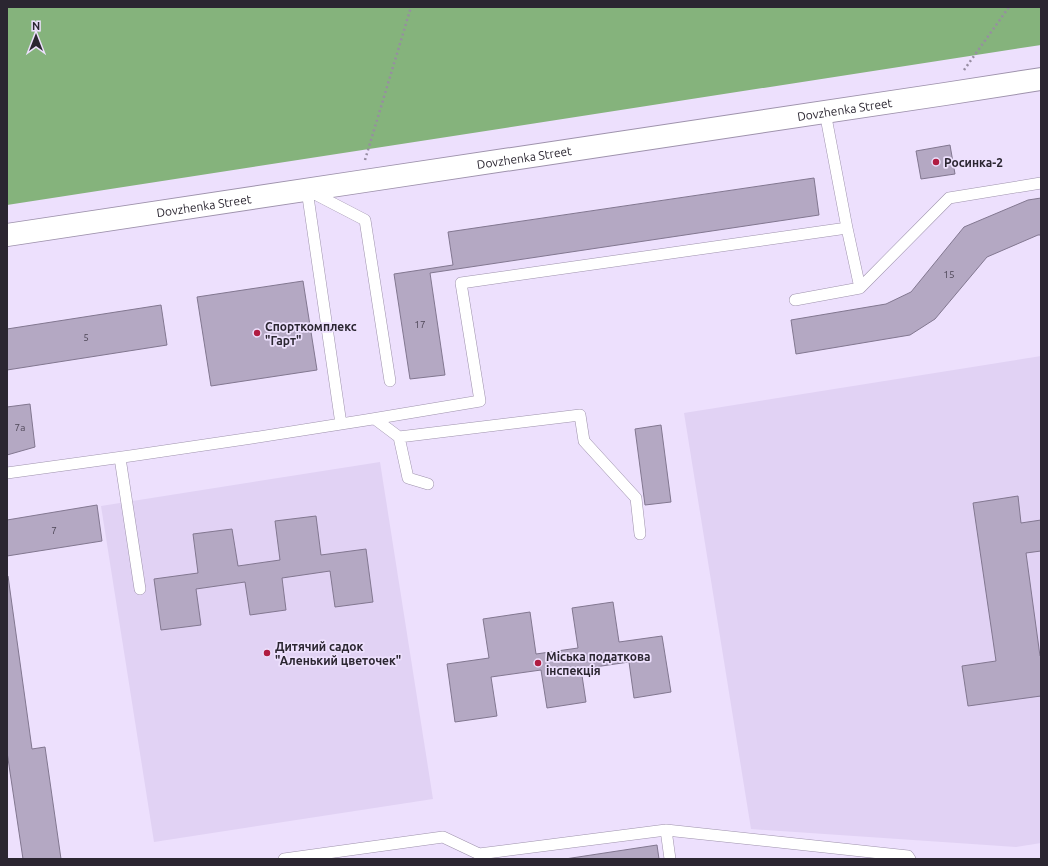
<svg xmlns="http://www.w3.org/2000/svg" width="1048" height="866" font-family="Ubuntu,sans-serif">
  <rect width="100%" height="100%" fill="#ede0fd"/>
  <!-- built -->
  <path fill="#e1d2f4" d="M1041 356V843L1016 847 751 829 684 413Z
    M380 462 433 799 154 842 101 506Z"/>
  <!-- forest -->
  <path fill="#85b37c" d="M7 7H1041V45L7 205Z"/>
  <!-- building -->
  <path fill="#b4a8c3" stroke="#827790" d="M950 145 955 174 921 179 916 151Z
    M814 178 819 215 430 273 445 375 410 379 394 274 453 265 448 232Z
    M1041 198V235H1038L987 257 935 319 910 335 796 354 791 320 886 304 911 292 964 227 1028 200Z
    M303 281 317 370 211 386 197 297Z
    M161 305 167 345 7 370V329Z
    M30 404 35 447 7 455V407Z
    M661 425 671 502 645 505 635 429Z
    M1018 496 1021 523 1041 520V551L1026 553 1040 656 1041 655V696L968 706 962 666 996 661 973 503Z
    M97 505 102 541 7 556V520Z
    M316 516 321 555 366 549 373 602 335 607 330 571 282 578 286 610 250 615 245 582 196 589 201 625 161 630 154 579 198 573 193 534 232 529 238 566 280 560 275 521Z
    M7 576H8L32 749 45 747 61 859H23L7 752Z
    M613 602 619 642 662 636 671 692 634 698 629 662 581 669 586 702 547 708 541 670 491 677 497 716 455 722 447 664 489 658 483 619 530 612 536 654 578 648 572 608Z
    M657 845 659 859H565Z"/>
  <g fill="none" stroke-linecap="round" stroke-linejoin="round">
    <!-- service casing -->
    <g stroke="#9e92ac" stroke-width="12">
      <path id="service" d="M307 190 341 424
        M311 192 365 220 390 381
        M847 228 860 288
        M795 300 860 288 949 198 1041 183
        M375 419 399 437
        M120 458 140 589
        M7 473C165 452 323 428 480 401L461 283 847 228 825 112
        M428 484 408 478 399 437 580 415 584 441 636 498 640 534
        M666 830 670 859
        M284 859 443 837 479 854 666 830 908 856 910 859"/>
    </g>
    <!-- minor casing -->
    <g stroke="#9e92ac" stroke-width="24">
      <g id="minor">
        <path id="s1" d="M7 235 358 182 945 94 1041 79"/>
      </g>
    </g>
    <!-- path -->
    <path stroke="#978da2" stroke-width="2.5" stroke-dasharray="2 3" stroke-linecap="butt" d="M964 70 1009 7
      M365 160 411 7"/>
    <!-- service -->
    <use href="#service" stroke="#fff" stroke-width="11"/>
    <!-- minor -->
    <use href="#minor" stroke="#fff" stroke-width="22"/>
  </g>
  <!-- markers -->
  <g fill="#b01c41" stroke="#ede0fd" stroke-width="1.5">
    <circle cx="936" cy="162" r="4"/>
    <circle cx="257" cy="333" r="4"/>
    <circle cx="267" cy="653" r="4"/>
    <circle cx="538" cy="663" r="4"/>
  </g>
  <g text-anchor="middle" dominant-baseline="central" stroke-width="3.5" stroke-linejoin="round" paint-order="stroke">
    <!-- number labels -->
    <g font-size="10" fill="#4d4656">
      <text x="949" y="274">15</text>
      <text x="420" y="324">17</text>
      <text x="86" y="337">5</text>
      <text x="20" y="427">7а</text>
      <text x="54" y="530">7</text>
    </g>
    <!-- street labels -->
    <g font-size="12" fill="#2b2631" stroke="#ede0fd">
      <text stroke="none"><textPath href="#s1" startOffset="847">Dovzhenka Street</textPath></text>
      <text stroke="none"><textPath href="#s1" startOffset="523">Dovzhenka Street</textPath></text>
      <text stroke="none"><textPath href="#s1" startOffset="199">Dovzhenka Street</textPath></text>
    </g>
    <!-- poi labels -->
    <g font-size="12" font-weight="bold" fill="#2b2631" stroke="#ede0fd" text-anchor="start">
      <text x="944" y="162">Росинка-2</text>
      <text x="265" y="326">Спорткомплекс<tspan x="265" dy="14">"Гарт"</tspan></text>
      <text x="275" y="646">Дитячий садок<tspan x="275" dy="14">"Аленький цветочек"</tspan></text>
      <text x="546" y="656">Міська податкова<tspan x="546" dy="14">інспекція</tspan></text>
    </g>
  </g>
  <!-- border -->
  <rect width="1048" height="866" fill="none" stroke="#2b2631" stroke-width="16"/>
  <!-- north arrow -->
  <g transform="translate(36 36)" stroke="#ede0fd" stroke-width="3" paint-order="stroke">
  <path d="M0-3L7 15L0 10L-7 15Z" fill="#2b2631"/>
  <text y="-6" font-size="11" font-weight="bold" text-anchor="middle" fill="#2b2631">N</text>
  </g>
</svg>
